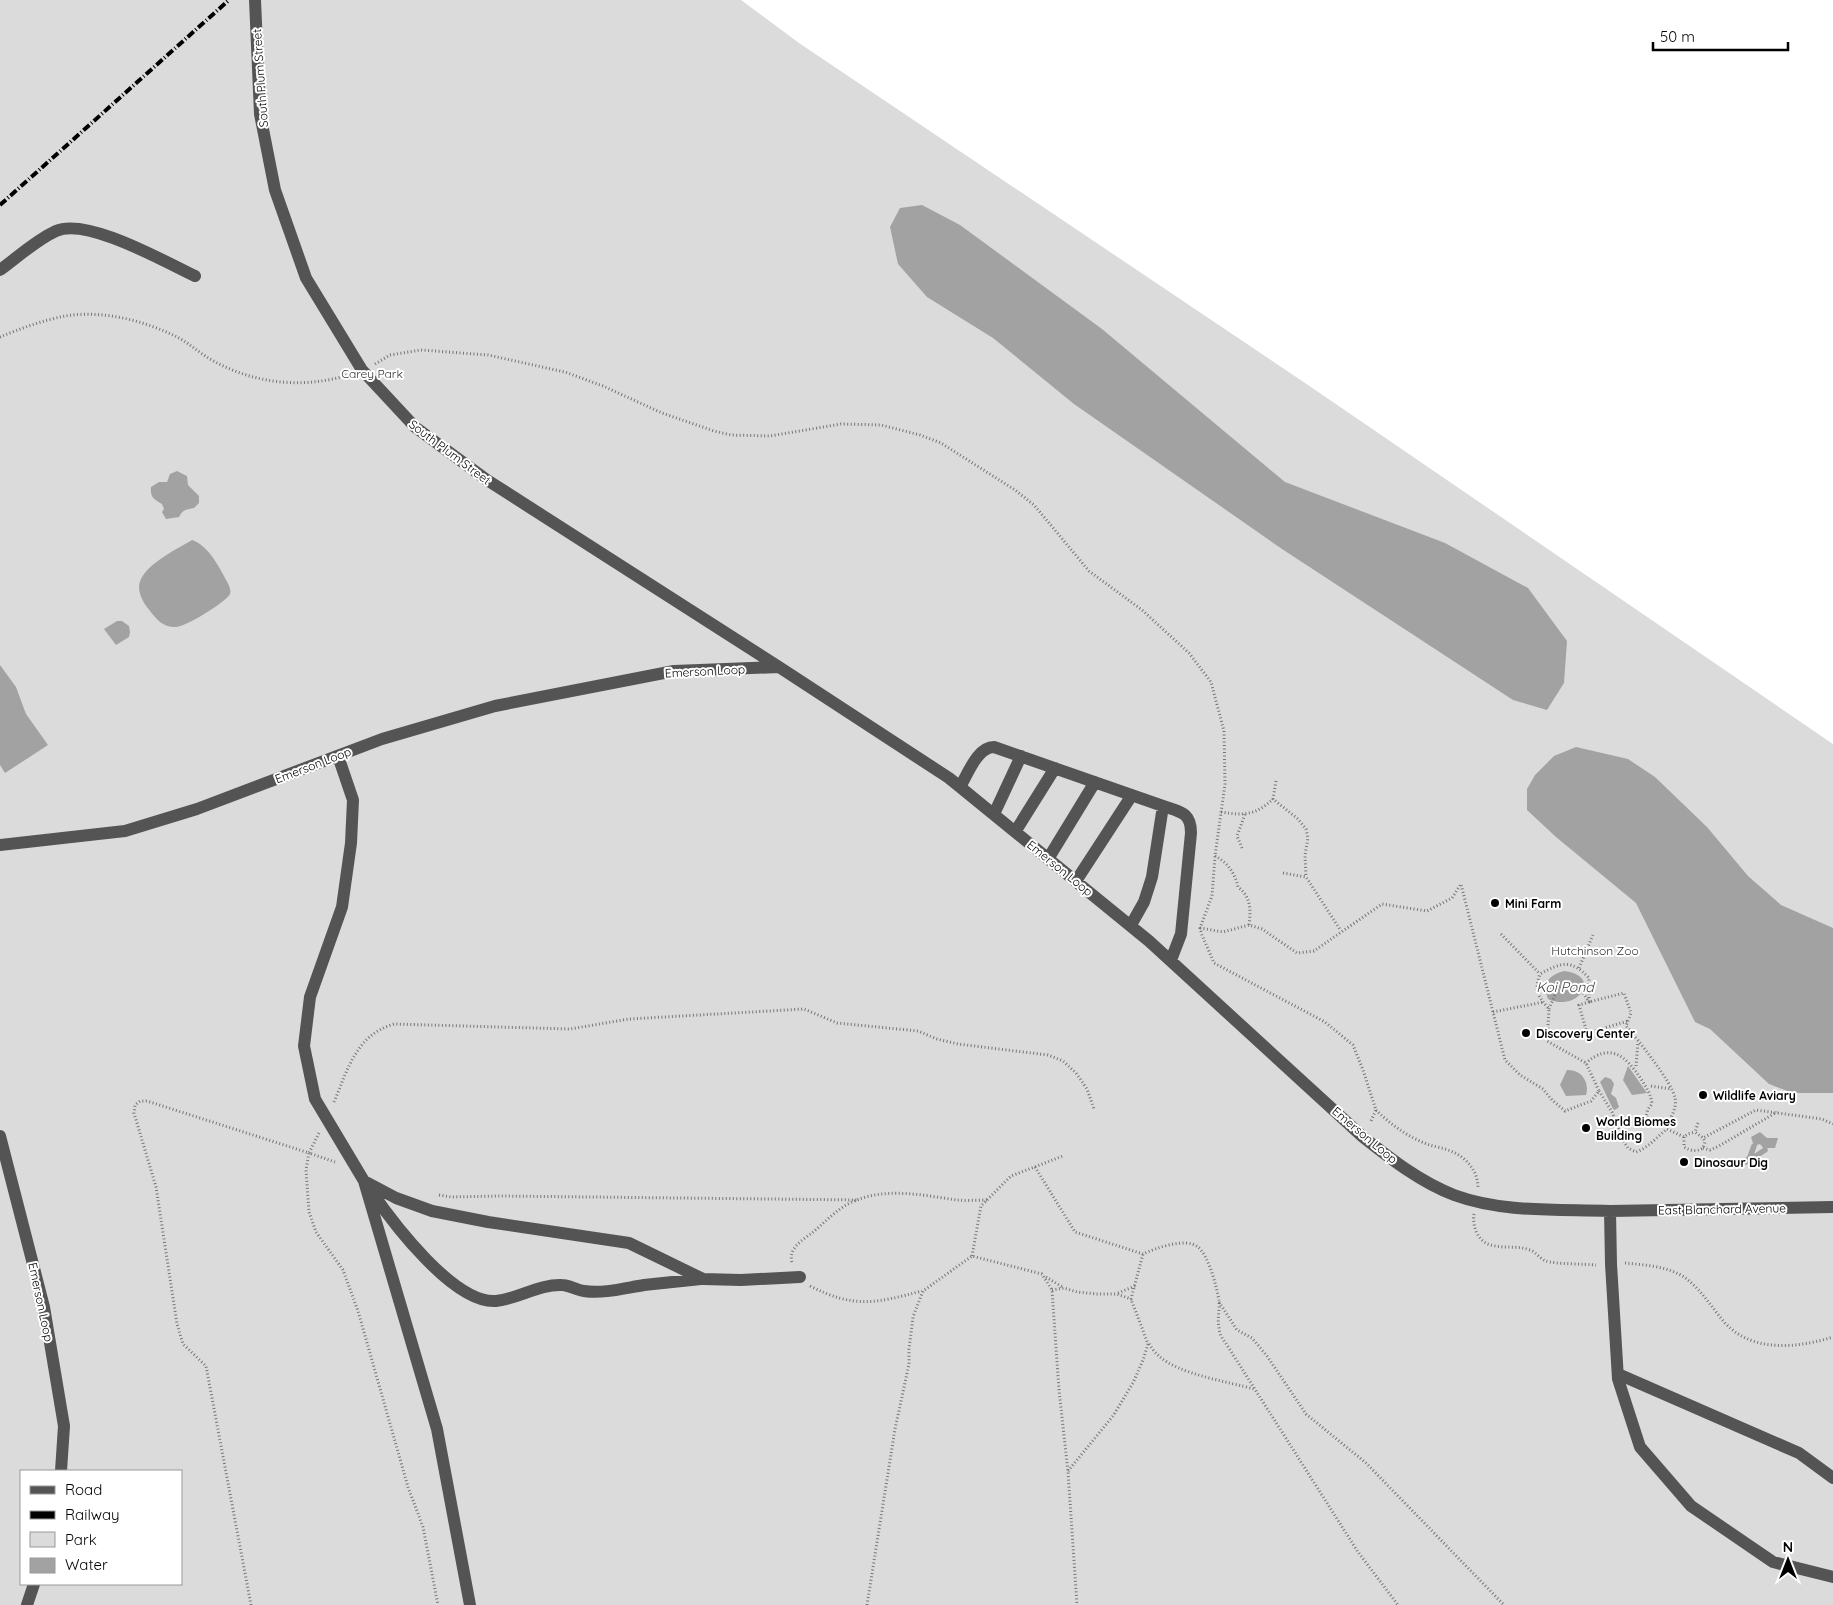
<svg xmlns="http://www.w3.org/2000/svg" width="1833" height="1605" font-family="Quicksand,sans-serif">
  <rect width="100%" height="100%" fill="#fff"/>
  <!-- green -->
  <path fill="#dbdbdb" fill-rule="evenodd" d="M0 0H741L799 43 1308 385 1833 744V1605H0ZM21 1471H181V1584H21Z"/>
  <!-- water -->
  <path fill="#a2a2a2" d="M922 205 960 225 1102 329 1285 482 1445 543 1528 588 1567 641 1564 683 1547 710 1513 700 1282 549 1074 404 993 338 927 297 898 264 890 227 900 208Z
    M177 471 187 476 188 485 199 496V503L194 508C186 510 183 509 179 517L166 519 162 512 164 509 162 504C154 499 150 498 151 487L159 482H167L170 474Z
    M192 540C207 545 217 563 224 576 226 581 232 588 230 594 226 602 184 628 175 627 163 627 157 620 150 611 145 605 139 596 139 587 140 566 176 550 192 540Z
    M117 621H122L129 626 130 632 129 637 116 645 104 629Z
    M0 665 16 687 26 714 48 745 5 773 0 765Z
    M1576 747 1628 759 1655 777 1707 827 1748 876 1781 905 1833 928V1093H1793L1769 1084 1710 1029 1695 1022 1636 903 1556 837 1527 810V789L1535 775 1554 756Z
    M1564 971C1603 975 1579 1013 1548 999 1542 983 1549 975 1564 971Z
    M1628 1066 1647 1093 1632 1095 1623 1080Z
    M1567 1070C1581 1069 1590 1082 1586 1095L1566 1096 1560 1085Z
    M1605 1077 1611 1079 1614 1084 1611 1094 1616 1098 1619 1107 1615 1110 1613 1109 1600 1082Z
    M1760 1132 1767 1138H1778L1775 1148H1767L1765 1150 1760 1144 1754 1146 1751 1137Z"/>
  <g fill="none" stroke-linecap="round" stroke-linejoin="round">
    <!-- stream -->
    <path stroke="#a2a2a2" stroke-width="5.5" d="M1748 1161 1765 1150
      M1732 1162H1746L1750 1157 1754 1146"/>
    <!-- path -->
    <path stroke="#767676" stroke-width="3" stroke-dasharray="1 2.5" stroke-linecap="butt" d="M0 337C19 329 44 320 65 316 102 310 142 320 175 336 188 342 198 352 210 359 253 384 302 389 349 375
      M375 364 390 355 421 350 488 355 565 372 603 386 662 413 714 431 731 435 770 436 841 424 881 425 920 435 941 443 1015 490 1034 505 1089 571 1142 610 1189 653 1211 682 1224 731 1225 784 1215 856 1212 896 1200 928 1202 935 1214 963 1325 1022 1353 1045 1363 1070 1376 1110 1370 1123
      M1276 781 1273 799 1298 819 1306 829 1308 838 1305 855 1306 877
      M1221 812C1244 816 1256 815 1273 799
      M1242 848 1237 836 1245 814
      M1215 856C1227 862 1235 873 1238 887 1251 897 1251 910 1249 925
      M1283 873 1306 877 1341 931
      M1200 928 1223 932 1249 925 1262 929 1297 953 1314 951 1382 904 1427 911 1452 898 1461 884 1505 1060 1520 1075 1543 1089 1552 1100 1565 1111 1591 1101 1599 1091 1586 1063 1547 1041 1549 1009C1538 996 1534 991 1540 974 1562 962 1571 959 1589 978V1002L1624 993 1631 1013 1626 1026C1638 1040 1672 1082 1675 1098 1677 1107 1672 1116 1667 1124 1657 1126 1652 1125 1646 1116L1648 1109 1652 1104C1651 1094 1646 1087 1641 1079 1626 1056 1610 1042 1586 1063
      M1501 934 1540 974
      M1579 968 1593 935
      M1549 1009 1558 988 1571 983 1584 994 1589 1002 1579 1005 1587 1033 1628 1021
      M1493 1012 1544 1002
      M1636 1066 1638 1042
      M1651 1086 1671 1089
      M1599 1091 1612 1112 1623 1140 1628 1148 1636 1152C1648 1148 1657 1137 1667 1129L1684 1137 1688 1134 1695 1132
      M334 1102C348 1069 356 1035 394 1024L570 1029 629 1019 804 1009 837 1023 918 1031 937 1039 958 1044 1048 1055 1063 1061 1076 1073 1087 1089 1094 1109
      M1376 1110C1390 1124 1408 1137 1427 1144 1435 1147 1445 1148 1453 1152 1468 1159 1478 1172 1478 1188
      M1698 1123 1695 1132 1703 1138 1756 1110 1822 1119 1833 1124
      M319 1133 309 1153 335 1162
      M1684 1137V1147C1691 1151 1696 1152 1703 1148L1705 1142 1703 1138
      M1703 1148 1710 1150 1719 1146 1777 1112
      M1035 1167 1075 1232 1143 1254C1156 1248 1186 1237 1198 1247 1209 1256 1217 1288 1219 1301 1220 1310 1217 1319 1219 1328 1219 1333 1222 1338 1225 1342L1358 1552 1398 1605
      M439 1195 451 1197 500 1196 859 1200
      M1474 1214C1472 1226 1478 1242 1491 1245 1504 1249 1517 1245 1530 1250 1536 1252 1540 1259 1546 1261 1553 1264 1586 1264 1596 1265
      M972 1256 981 1206 1011 1176 1063 1156
      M792 1262C788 1249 802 1240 812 1233 823 1224 835 1211 848 1204 882 1186 921 1195 957 1200 966 1201 977 1200 987 1200
      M1625 1263C1644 1265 1667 1266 1684 1277 1701 1289 1712 1308 1725 1323 1753 1353 1797 1348 1833 1337
      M1046 1277 1064 1288
      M810 1286C855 1309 876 1303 922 1291
      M1052 1290 1064 1288 1077 1292 1097 1294H1117L1131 1299 1143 1254
      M1118 1293 1135 1286
      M1219 1302 1237 1330 1252 1338 1267 1356 1306 1414 1366 1463 1504 1605
      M1149 1344C1152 1348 1155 1353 1159 1356 1178 1374 1229 1382 1254 1389
      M1068 1471 1113 1416 1133 1383 1143 1360 1148 1344 1131 1299
      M251 1605 206 1366 183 1344 177 1324 156 1187 134 1113 135 1105 140 1101H147L309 1153 306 1170 309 1212 316 1232 343 1270 358 1311 408 1487 423 1527 438 1605
      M867 1605 895 1429 909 1364V1349L913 1317 923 1291 972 1256 1042 1274 1052 1290 1059 1390 1068 1472 1077 1605"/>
    <!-- minor -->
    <path stroke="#545454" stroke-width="12" d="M255 0 260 114 275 190 306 278 362 370 415 427 487 480 779 667
      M0 270C18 257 36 240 56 231 87 217 165 262 195 276
      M338 756 353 800 351 843 342 907 310 997 304 1046 315 1099 364 1181 437 1429 470 1605
      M960 787C968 774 977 747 994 747L1163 806C1180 812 1191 812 1191 833L1181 934 1171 960
      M994 814 1021 756
      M1015 832 1055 768
      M0 845 125 831 197 809 382 739 495 706 674 671 779 667 949 778 1149 941 1363 1137C1391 1159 1420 1182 1454 1195 1503 1213 1558 1209 1610 1211L1611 1264 1618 1379 1640 1447 1691 1506 1773 1562 1833 1577
      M1048 859 1095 782
      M1076 881 1132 795
      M1131 925 1144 902 1152 877 1163 806
      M0 1136 44 1307 64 1426 61 1471
      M364 1181 396 1198 432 1211 488 1222 629 1243 703 1279 741 1280 800 1277
      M371 1191C393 1223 454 1304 496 1301 518 1299 539 1284 562 1285 569 1285 576 1290 584 1291 603 1294 625 1288 644 1285 663 1283 682 1281 701 1279
      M1610 1211 1833 1207
      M1618 1374 1799 1453 1833 1478
      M27 1605 34 1584"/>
    <!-- rail -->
    <path stroke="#000" stroke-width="4" stroke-dasharray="8 2.5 1 2.5" stroke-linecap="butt" d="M0 205 229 0"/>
  </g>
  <!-- markers -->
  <g fill="#000" stroke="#fff" stroke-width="2">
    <circle cx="1495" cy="903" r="5"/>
    <circle cx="1526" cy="1033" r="5"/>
    <circle cx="1703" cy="1095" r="5"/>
    <circle cx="1586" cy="1128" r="5"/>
    <circle cx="1684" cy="1162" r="5"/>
  </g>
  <g text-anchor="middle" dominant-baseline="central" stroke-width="4" stroke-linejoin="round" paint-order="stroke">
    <!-- street labels -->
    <g font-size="12" fill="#000" stroke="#fff">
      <text transform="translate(260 78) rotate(-94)">South Plum Street</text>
      <text transform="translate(450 452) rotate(37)">South Plum Street</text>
      <text transform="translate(705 671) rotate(-3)">Emerson Loop</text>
      <text transform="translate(313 765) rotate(-21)">Emerson Loop</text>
      <text transform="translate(1060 868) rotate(39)">Emerson Loop</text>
      <text transform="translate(1365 1135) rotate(40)">Emerson Loop</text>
      <text transform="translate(1722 1209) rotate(-1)">East Blanchard Avenue</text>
      <text transform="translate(41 1302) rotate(78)">Emerson Loop</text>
    </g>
    <!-- park labels -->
    <g font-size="12" fill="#323232" stroke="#fff">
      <text x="372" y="373">Carey Park</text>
      <text x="1595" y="950">Hutchinson Zoo</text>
    </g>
    <!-- poi labels -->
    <g font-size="12" font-weight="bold" fill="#000" stroke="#fff" text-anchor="start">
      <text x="1505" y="903">Mini Farm</text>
      <text x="1536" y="1033">Discovery Center</text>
      <text x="1713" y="1095">Wildlife Aviary</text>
      <text x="1596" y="1121">World Biomes<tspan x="1596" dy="14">Building</tspan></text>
      <text x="1694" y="1162">Dinosaur Dig</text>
    </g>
    <!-- water labels -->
    <g font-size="14" font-style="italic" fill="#434343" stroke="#fff">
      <text x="1565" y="987">Koi Pond</text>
    </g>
  </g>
  <!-- legend -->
  <rect x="20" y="1470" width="162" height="115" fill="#ffffff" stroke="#999999"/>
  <rect x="30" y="1486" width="25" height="8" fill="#545454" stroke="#999999"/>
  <text x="65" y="1495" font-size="15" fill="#000000">Road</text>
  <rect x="30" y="1511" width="25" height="8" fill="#000000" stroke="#999999"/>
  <text x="65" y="1520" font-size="15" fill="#000000">Railway</text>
  <rect x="30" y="1532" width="25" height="15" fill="#dbdbdb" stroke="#999999"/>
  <text x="65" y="1545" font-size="15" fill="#000000">Park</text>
  <rect x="30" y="1558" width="25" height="15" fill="#a2a2a2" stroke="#999999"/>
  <text x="65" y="1570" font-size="15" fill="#000000">Water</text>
  <!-- north arrow -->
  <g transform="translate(1788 1560)" stroke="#ffffff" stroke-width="4" paint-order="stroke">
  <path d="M0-4L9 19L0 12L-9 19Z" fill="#000000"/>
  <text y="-8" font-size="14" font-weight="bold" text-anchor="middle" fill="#000000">N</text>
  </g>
  <!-- scale -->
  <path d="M1653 42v8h135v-8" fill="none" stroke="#000000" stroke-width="2.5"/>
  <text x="1660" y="42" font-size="15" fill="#000000" stroke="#ffffff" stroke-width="4" paint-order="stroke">50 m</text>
</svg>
